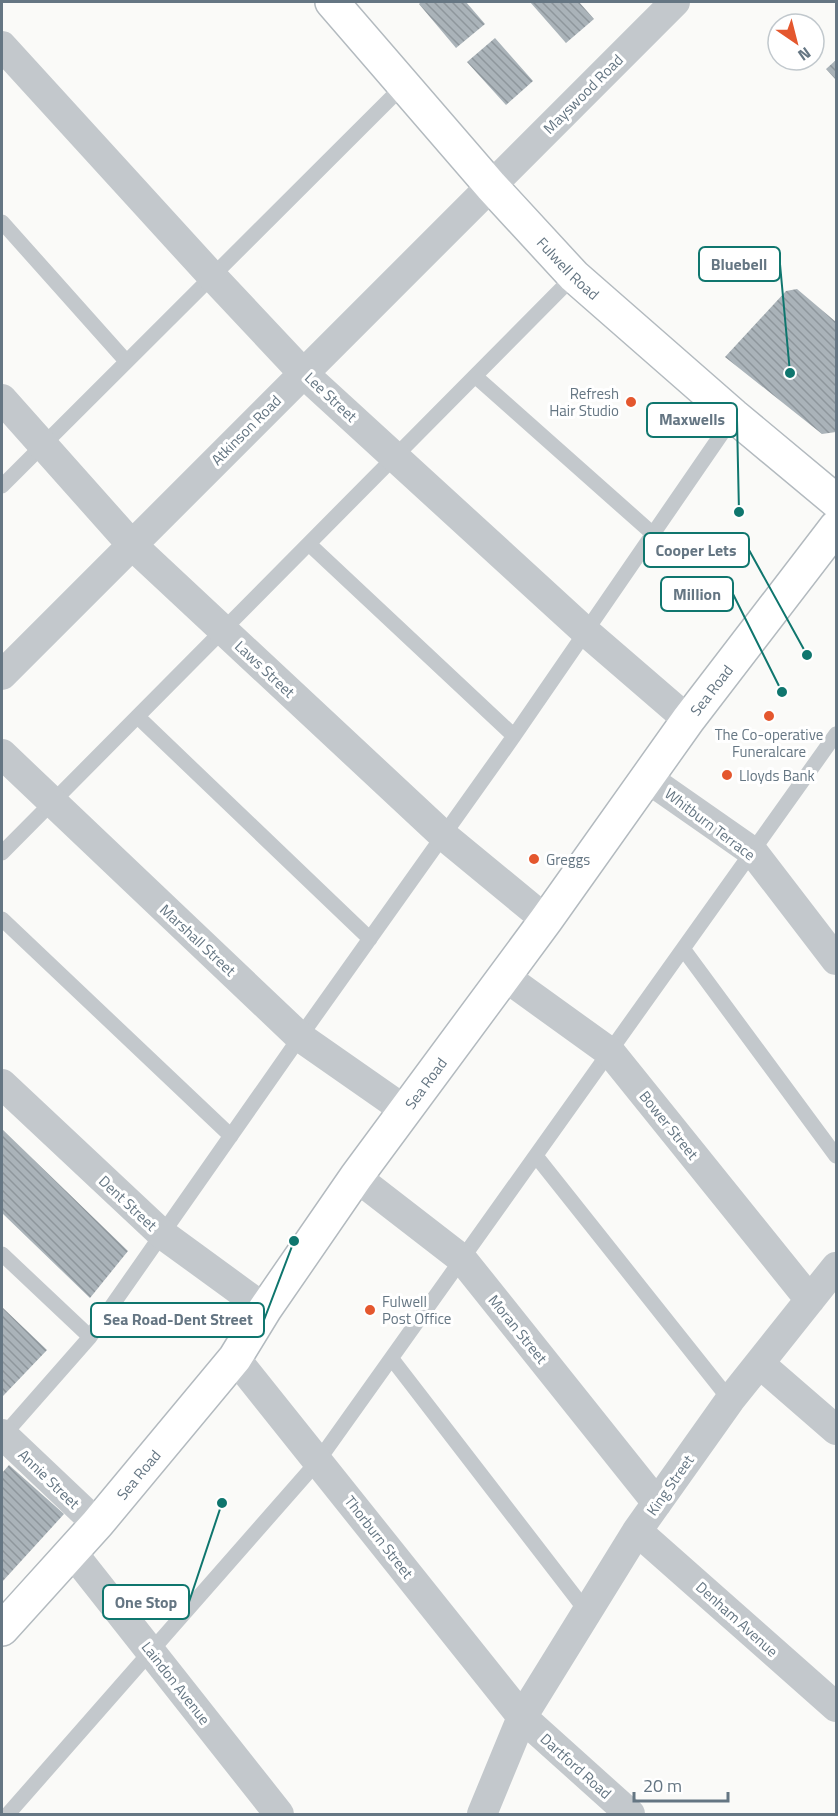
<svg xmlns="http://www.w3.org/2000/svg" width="838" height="1816" font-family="'Titillium Web',sans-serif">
  <defs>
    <pattern id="building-back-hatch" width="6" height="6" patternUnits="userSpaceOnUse" patternTransform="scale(1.5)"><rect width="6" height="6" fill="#aab3b9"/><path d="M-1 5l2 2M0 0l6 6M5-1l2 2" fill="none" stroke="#8e969c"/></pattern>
  </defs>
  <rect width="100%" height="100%" fill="#fafaf8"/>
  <!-- building -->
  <path fill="url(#building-back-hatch)" d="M421 2H466L485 24 456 48 419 4Z
    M530 2H579L594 19 566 43Z
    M495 38 533 81 506 105 467 62Z
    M836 60V80L826 69Z
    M797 289 836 322V432L822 434 725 357 786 291Z
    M2 1129 128 1251 90 1298 2 1213Z
    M2 1307 47 1350 3 1396 2 1394Z
    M9 1465 64 1514 2 1582V1473Z"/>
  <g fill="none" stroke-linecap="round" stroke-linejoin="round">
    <!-- secondary casing -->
    <g stroke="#b3babf" stroke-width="36">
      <g id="secondary">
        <path id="s1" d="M332 2 491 186 574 276 734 416 836 501"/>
        <path id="s2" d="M2 1629 97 1524 235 1358 265 1309 356 1177 546 920 688 720 836 527"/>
      </g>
    </g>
    <!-- lane -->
    <path stroke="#c3c8cc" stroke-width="15" d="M2 222 126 361
      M475 376 653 534
      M2 486 404 85
      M309 544 514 736
      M138 717 370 939
      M2 853 574 276
      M2 919 231 1136
      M684 950 836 1156
      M536 1156 730 1400
      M2 1254 90 1337
      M392 1359 587 1612
      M2 1437 90 1337 300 1037 514 736 734 416
      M8 1814 318 1461 836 734"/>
    <!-- street -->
    <path stroke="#c3c8cc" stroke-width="30" d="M2 46 211 275 303 373 586 632 688 720
      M2 399 132 545 444 836 546 920
      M2 675 675 2
      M2 754 300 1037 406 1111
      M647 778 753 852 836 960
      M504 976 611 1053 810 1300
      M2 1084 162 1234 265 1309
      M356 1177 462 1259 657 1503
      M235 1358 522 1717 630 1814
      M760 1364 836 1430
      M2 1434 97 1524
      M637 1531 836 1707
      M72 1552 279 1814
      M482 1814 522 1717 637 1531 730 1400 836 1267"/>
    <!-- secondary -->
    <use href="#secondary" stroke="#fff" stroke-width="33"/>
  </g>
  <!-- markers -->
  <g fill="#e4572e" stroke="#fff" stroke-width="2">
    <circle cx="631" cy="402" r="6"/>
    <circle cx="769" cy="716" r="6"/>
    <circle cx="727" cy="775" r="6"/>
    <circle cx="534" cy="859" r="6"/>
    <circle cx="370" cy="1310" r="6"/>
  </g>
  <g text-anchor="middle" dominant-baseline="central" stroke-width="6" stroke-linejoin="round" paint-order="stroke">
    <!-- street labels -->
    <g font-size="15" fill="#657683" stroke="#fff">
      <text transform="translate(583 94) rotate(-45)">Mayswood Road</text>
      <text stroke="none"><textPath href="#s1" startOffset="356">Fulwell Road</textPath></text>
      <text transform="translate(331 397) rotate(43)">Lee Street</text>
      <text transform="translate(246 430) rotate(-45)">Atkinson Road</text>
      <text transform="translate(265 669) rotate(43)">Laws Street</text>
      <text stroke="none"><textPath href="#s2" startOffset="1178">Sea Road</textPath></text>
      <text transform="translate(710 824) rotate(37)">Whitburn Terrace</text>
      <text transform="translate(198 940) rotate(43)">Marshall Street</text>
      <text stroke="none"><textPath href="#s2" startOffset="692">Sea Road</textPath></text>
      <text transform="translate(669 1125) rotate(51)">Bower Street</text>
      <text transform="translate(128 1203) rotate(43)">Dent Street</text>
      <text transform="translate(518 1329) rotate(51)">Moran Street</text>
      <text stroke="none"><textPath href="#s2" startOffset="206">Sea Road</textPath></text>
      <text transform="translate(49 1479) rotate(44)">Annie Street</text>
      <text transform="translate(670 1485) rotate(-55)">King Street</text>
      <text transform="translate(379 1537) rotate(52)">Thorburn Street</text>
      <text transform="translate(737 1619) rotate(42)">Denham Avenue</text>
      <text transform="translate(176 1683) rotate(52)">Laindon Avenue</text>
      <text transform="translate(576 1766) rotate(42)">Dartford Road</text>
    </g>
    <!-- poi labels -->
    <g font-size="15" fill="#657683" stroke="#fff" text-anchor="start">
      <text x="619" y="393" text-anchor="end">Refresh<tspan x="619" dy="17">Hair Studio</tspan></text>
      <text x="769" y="734" text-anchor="middle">The Co-operative<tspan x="769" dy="17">Funeralcare</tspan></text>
      <text x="739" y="775">Lloyds Bank</text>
      <text x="546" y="859">Greggs</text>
      <text x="382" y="1301">Fulwell<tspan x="382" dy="17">Post Office</tspan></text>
    </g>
  </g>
  <!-- callouts -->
  <path fill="none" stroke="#0f766e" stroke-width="2" d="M790 373L780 264M739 512L737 420M807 655L749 550M782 692L733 594M294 1241L264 1320M222 1503L189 1602"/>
  <g fill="#0f766e" stroke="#fff" stroke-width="2">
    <circle cx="790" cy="373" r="6"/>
    <circle cx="739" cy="512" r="6"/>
    <circle cx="807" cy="655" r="6"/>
    <circle cx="782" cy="692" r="6"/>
    <circle cx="294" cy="1241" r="6"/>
    <circle cx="222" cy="1503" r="6"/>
  </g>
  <g fill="#fff" stroke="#0f766e" stroke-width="2">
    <rect x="699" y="247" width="81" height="34" rx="6"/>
    <rect x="647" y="403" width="90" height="34" rx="6"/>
    <rect x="644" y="533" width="105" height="34" rx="6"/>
    <rect x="661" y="577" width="72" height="34" rx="6"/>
    <rect x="91" y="1303" width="173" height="34" rx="6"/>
    <rect x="103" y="1585" width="86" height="34" rx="6"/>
  </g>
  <g font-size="16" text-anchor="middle" font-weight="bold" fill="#657683">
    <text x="739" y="270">Bluebell</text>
    <text x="692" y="425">Maxwells</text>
    <text x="696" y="556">Cooper Lets</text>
    <text x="697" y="600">Million</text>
    <text x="178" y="1325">Sea Road-Dent Street</text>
    <text x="146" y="1608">One Stop</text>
  </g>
  <!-- border -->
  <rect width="838" height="1816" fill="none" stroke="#657683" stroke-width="6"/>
  <!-- north arrow -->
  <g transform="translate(796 42) rotate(145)"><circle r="28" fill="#ffffff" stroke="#c1c8cd" stroke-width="1.5"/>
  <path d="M0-4.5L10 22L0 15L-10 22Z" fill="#e4572e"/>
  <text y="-9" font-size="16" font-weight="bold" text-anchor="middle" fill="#657683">N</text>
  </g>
  <!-- scale -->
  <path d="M634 1792v9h94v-9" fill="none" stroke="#657683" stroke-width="3"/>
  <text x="643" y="1792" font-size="18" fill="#657683" stroke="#ffffff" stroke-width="4.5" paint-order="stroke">20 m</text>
</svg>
